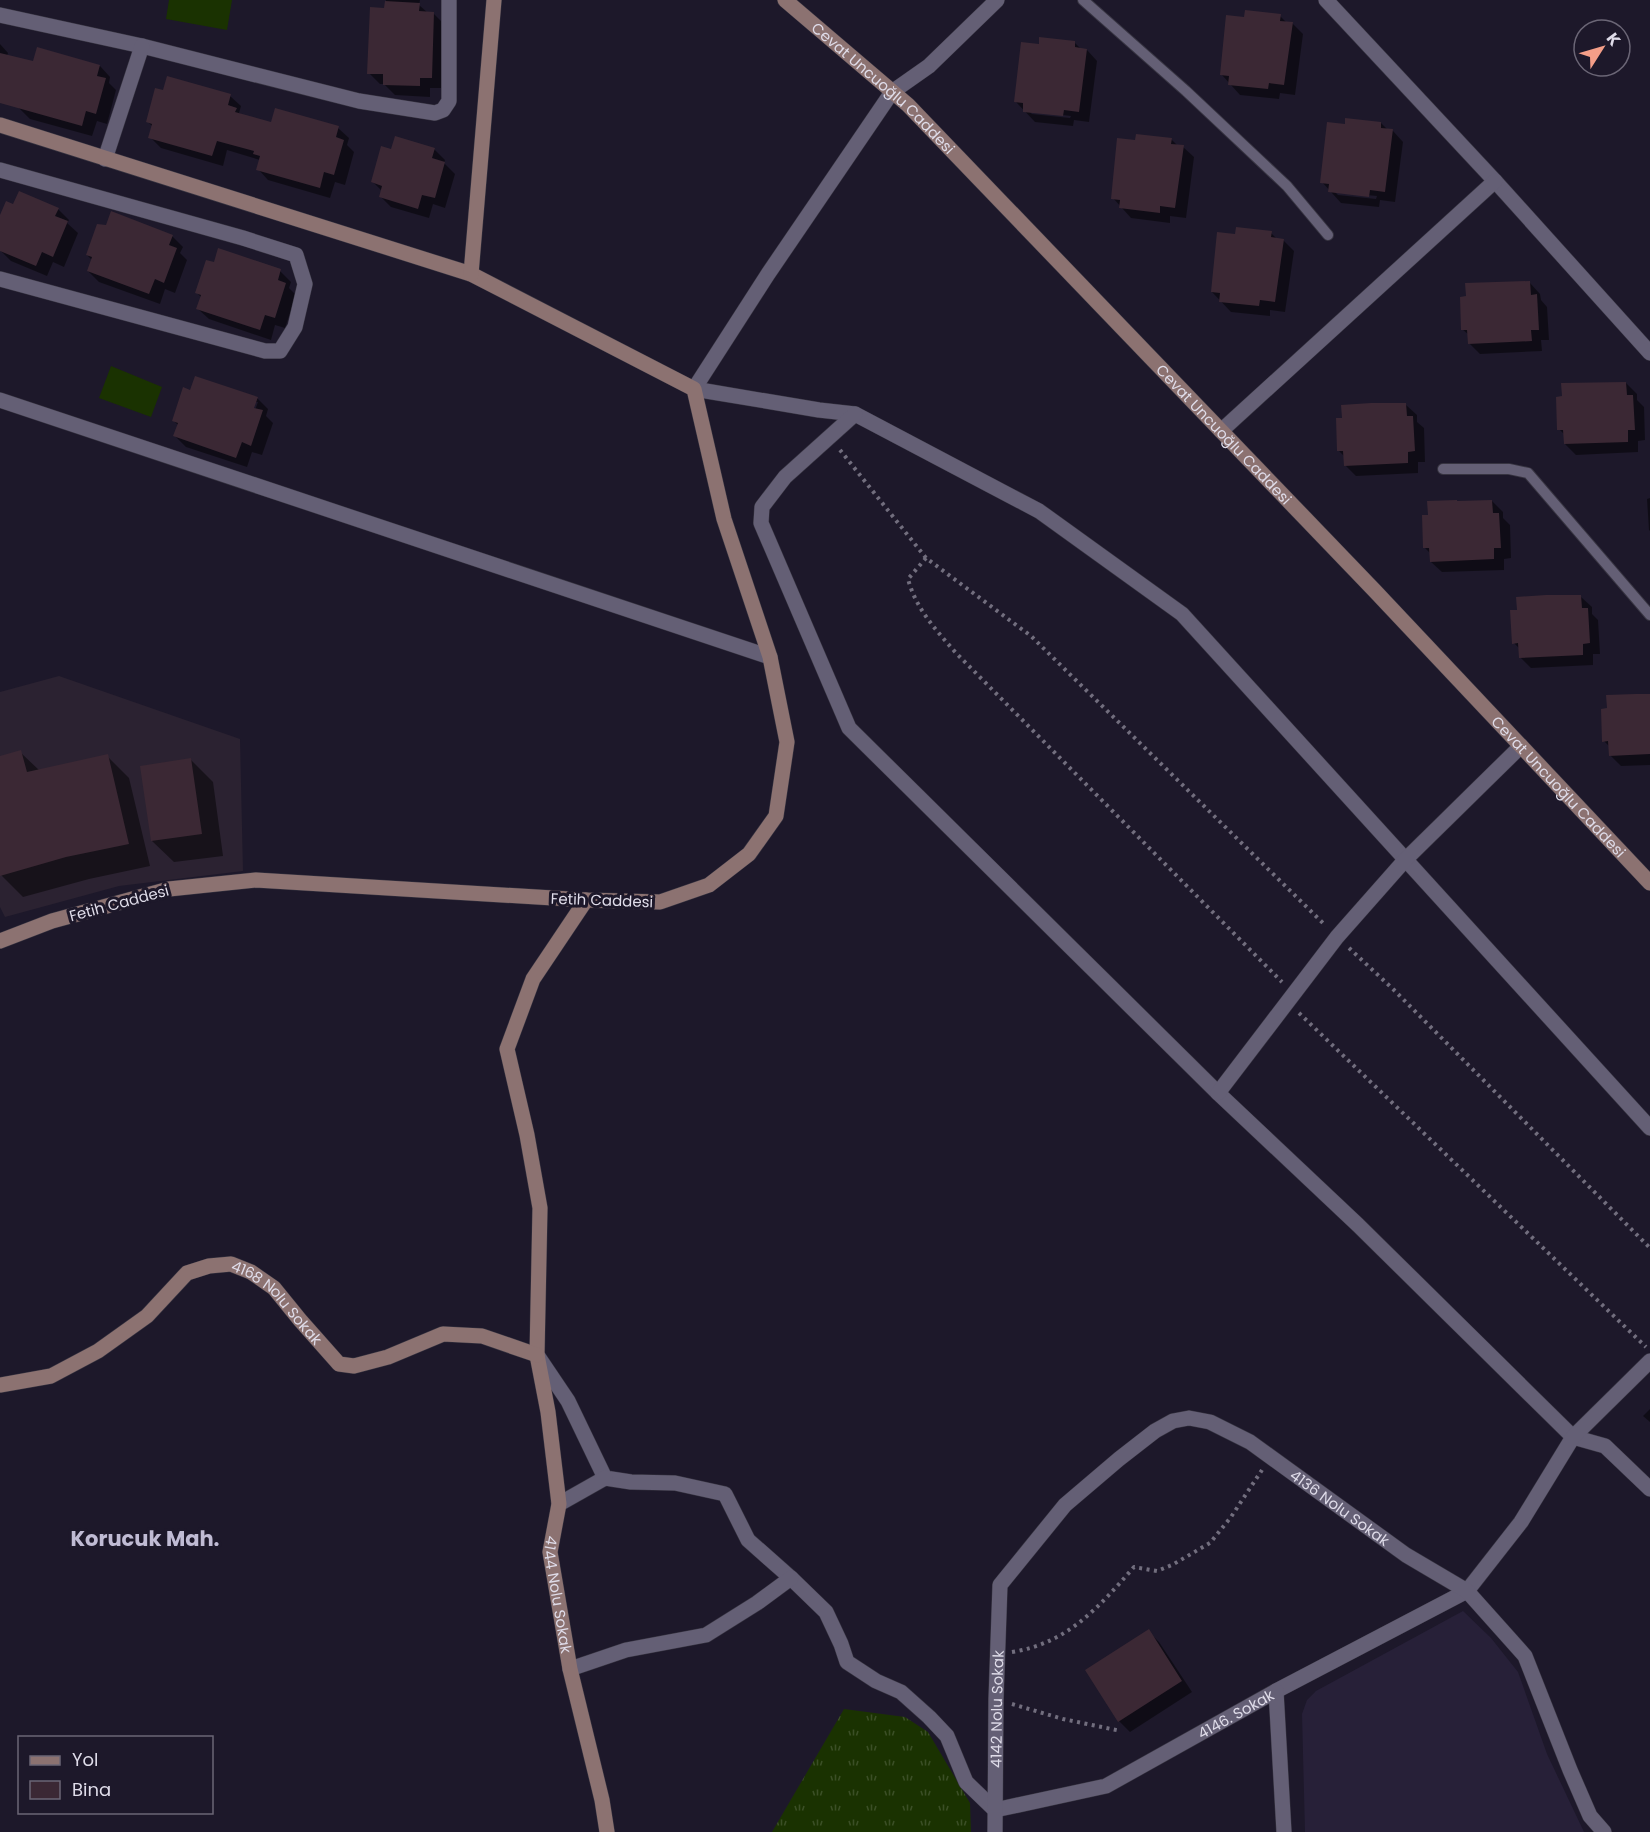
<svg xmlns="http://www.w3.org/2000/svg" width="1650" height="1832" font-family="Poppins,sans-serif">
  <defs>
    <pattern id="grass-tufts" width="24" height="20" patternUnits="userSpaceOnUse" patternTransform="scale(1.5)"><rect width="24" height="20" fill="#1a3201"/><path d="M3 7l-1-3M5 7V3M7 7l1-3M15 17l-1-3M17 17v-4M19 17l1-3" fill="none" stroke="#3b4f26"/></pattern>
  </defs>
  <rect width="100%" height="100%" fill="#1d182a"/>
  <!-- commercial -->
  <path fill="#2b2231" d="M59 676 240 739 243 871 119 886 5 917 0 907V692Z"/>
  <!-- built -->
  <path fill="#272038" d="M1463 1611 1491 1638 1518 1672 1547 1754 1584 1832H1305L1302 1714 1307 1700 1316 1691Z"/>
  <!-- grass -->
  <path fill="url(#grass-tufts)" d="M844 1709 905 1717 928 1732 970 1803 971 1832H772Z"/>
  <!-- pitch -->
  <path fill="#1a3201" d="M169 0H232L227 30 166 19Z
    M111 366 162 387 151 417 99 398Z"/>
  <!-- shadow -->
  <path fill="#0007" fill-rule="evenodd" d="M386 0H420L419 5 428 13H433L444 24 442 88H430V97L395 95 384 84H380L369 73 386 9Z
    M1280 16 1287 23H1292L1303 34 1295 95 1280 93 1279 99 1240 95 1222 75 1245 19Z
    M1075 43 1081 49 1087 50 1097 61 1089 122 1074 120 1073 126 1035 122 1016 102ZM1029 111 1071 116 1070 118 1032 114Z
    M0 44 8 53 7 56 34 63 38 48 100 66 110 77 109 83 116 90 107 124 97 121 92 136 30 119 19 108 0 98Z
    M230 96 241 106 239 113 242 115 272 124 338 128 349 138 347 145 354 152 345 185 335 182 330 198 268 180 258 169 260 160 227 150 223 166 161 148 150 137 153 127 148 122Z
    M1381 123 1388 130 1393 131 1403 142 1395 202 1380 200 1379 207 1341 203 1322 182 1346 126ZM1335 192 1377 196 1376 199 1338 195Z
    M1171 139 1178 146 1183 147 1194 157 1186 218 1170 216V223L1131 218 1113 198 1137 142Z
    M434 149 445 160 444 163 455 174 445 208 433 204 429 218 391 207 380 196 382 191 373 182 392 151Z
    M58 209 69 220 67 223 78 233 64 267 53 262 47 276 11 261 0 250V219Z
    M1271 233 1278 240H1283L1294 251 1285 312 1270 310V316L1231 312 1212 292 1236 235Z
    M172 236 183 247 180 253 187 260 175 293 165 289 160 304 99 282 88 271 92 260 87 255Z
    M280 271 291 282 289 288 296 295 285 328 275 325 271 340 209 319 198 309 202 298 197 293Z
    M1530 283 1540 294 1541 300 1547 307 1549 340H1541L1542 351 1480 354 1469 343V335L1462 329 1467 298Z
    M1626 383 1637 394V400L1644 407 1645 440 1638 441V452L1576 455 1565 444V435L1559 429Z
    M191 392 257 398 268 409 266 416 273 423 262 455 252 452 247 467 186 447 175 436 179 426 173 420ZM254 402H258L253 415Z
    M1406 405 1417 415V422L1424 428 1425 462H1418V473L1356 476 1345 465V457L1339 451Z
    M1650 498V531L1649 530 1647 499Z
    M1492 501 1503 512V518L1510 525 1511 558 1504 559V570L1442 572 1431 562V554L1425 548Z
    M1581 597 1592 607V614L1598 620 1600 654H1593V665L1531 668 1520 657V649L1514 643Z
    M1650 695V765L1621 766 1610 755V747L1604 741Z
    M20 752 40 771 107 756 129 778 150 866 89 879 23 897 1 875 0 871V758Z
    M191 760 213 782 223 856 174 862 152 841Z
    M1650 1409V1422L1643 1416Z
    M1148 1631 1159 1642 1192 1692 1130 1732 1119 1721 1087 1670Z"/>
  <!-- building -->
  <path fill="#3b2834" d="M385 1 420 3 419 11 434 12 432 78H420V86L383 85V74H367L370 7 384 8Z
    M1245 10 1281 14 1280 21 1293 22 1284 85 1269 83 1268 89 1228 85 1229 76 1220 75 1226 15 1244 17Z
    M1039 37 1075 41V47L1087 49 1079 112 1064 110 1063 116 1023 112V103L1014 102 1021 42 1039 44Z
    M37 47 100 65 97 76 106 78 96 114 86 111 82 126 0 103V53L33 61Z
    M167 76 231 94 228 105 237 108 235 112 271 122 275 108 339 126 336 137 344 140 334 175 324 172 320 188 256 170 260 156 253 154 254 151 217 141 212 156 148 138 152 124 146 122 155 88 163 90Z
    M1345 118 1381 122V128L1393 129 1385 192 1370 190 1369 197 1328 192 1329 184 1320 183 1327 122 1345 124Z
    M1136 134 1172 138 1171 144 1184 145 1175 208 1160 206V213L1119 208 1120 200 1111 199 1117 138 1135 140Z
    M395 136 435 148 432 158 445 162 435 198 422 195 418 209 379 197 382 186 371 182 381 146 391 149Z
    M19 191 59 208 55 216 68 221 53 257 42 252 36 266 0 251V215L6 201 13 204Z
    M111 211 173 235 169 245 177 248 164 283 155 279 149 294 87 271 92 257 86 255 97 224 106 225Z
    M1236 227 1272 231 1271 237 1284 239 1275 302 1260 300 1259 306 1219 302 1220 293 1211 292 1217 232 1235 234Z
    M218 248 281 269 278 280 286 283 275 318 265 315 260 330 196 309 201 295 195 293 206 260 214 262Z
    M1530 281 1531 295 1537 294 1539 330H1531L1532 341 1468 344 1467 330H1461L1460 297 1466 296 1465 283Z
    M195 376 258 397 254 408 263 410 251 446 242 442 236 458 173 436 178 423 172 421 183 387 190 390Z
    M1626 382 1627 395H1633L1635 430H1628V442L1564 444 1563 430H1557L1556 397 1562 396 1561 383Z
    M1371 403H1406L1407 416H1413L1415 451 1408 452V463L1344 466 1343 451H1337L1336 418H1342L1341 405Z
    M1457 500V501L1492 500 1493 513H1499L1501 548H1494V559L1430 562 1429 548H1423L1422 515H1428L1427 501Z
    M1546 595H1581L1582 608H1588L1590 643 1583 644V655L1519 658 1518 643 1512 644 1510 610H1517L1516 597Z
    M1636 694H1650V754L1609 756 1608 741 1602 742 1601 709 1607 708 1606 695Z
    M21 750 27 772 108 754 129 844 66 857 0 876V756Z
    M191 758 202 834 151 841 140 766Z
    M1149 1629 1182 1681 1118 1722 1085 1670Z"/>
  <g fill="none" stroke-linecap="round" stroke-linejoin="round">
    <!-- lane casing -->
    <g stroke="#373441" stroke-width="12">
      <path id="lane" d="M1083 0 1186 91 1287 186 1328 235
        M1443 469H1509L1528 473 1650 615"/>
    </g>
    <!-- street casing -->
    <g stroke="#373441" stroke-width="16">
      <g id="street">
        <path d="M997 0 929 66 892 92 768 274 694 389 819 410 855 414 1039 511 1182 614 1650 1128"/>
        <path d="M1326 0 1495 181 1650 353"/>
        <path d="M0 15 142 46 359 101 435 113 443 110 449 101V0"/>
        <path d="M105 159 142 46"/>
        <path d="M0 170 243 238 296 255 305 284 295 327 280 351H265L0 279"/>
        <path d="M0 400 770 657"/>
        <path d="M855 414 785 477 762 507 761 523 849 728 1218 1093 1358 1225 1573 1437 1605 1446 1650 1489"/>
        <path d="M1221 431 1495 181"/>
        <path d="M1218 1093 1337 937 1405 860 1521 746"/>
        <path id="s1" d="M537 1355 568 1401 605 1478 631 1482 675 1483 725 1494 748 1540 791 1578 826 1612 841 1644 847 1662 876 1681 901 1692 929 1717 947 1736 966 1782 995 1810 1106 1786 1276 1691 1467 1591 1521 1522 1573 1437 1650 1361"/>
        <path d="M559 1504 605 1478"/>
        <path d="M570 1669 626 1650 706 1635 757 1603 791 1578"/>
        <path d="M1276 1691 1284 1832"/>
        <path id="s2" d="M995 1832 996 1699 1000 1585 1065 1505 1119 1459 1155 1431 1173 1421 1189 1418 1210 1422 1250 1442 1406 1555 1467 1591 1525 1656 1570 1770 1590 1816 1604 1832"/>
      </g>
    </g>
    <!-- secondary casing -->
    <g stroke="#373441" stroke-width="16">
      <g id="secondary">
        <path id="s3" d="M785 0 908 105 1374 590 1650 883"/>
        <path d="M0 125 471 274 694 389 724 519 770 657 787 742 776 816 749 854 709 885 660 902 586 900 256 880 169 889 52 921 0 941"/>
        <path d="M471 274 494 0"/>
        <path id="s4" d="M586 900 533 979 507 1049 527 1135 540 1208 537 1355 548 1412 559 1504 550 1552 570 1669 602 1800 607 1832"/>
        <path id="s5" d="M0 1385 51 1376 98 1351 147 1316 187 1273 209 1266 231 1264 251 1272 274 1288 300 1320 339 1364 354 1366 388 1357 443 1334 482 1336 537 1355"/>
      </g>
    </g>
    <!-- path -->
    <path stroke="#726e7e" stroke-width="4" stroke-dasharray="3 4.5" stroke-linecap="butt" d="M840 450 926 558 1031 636 1326 926
      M926 558 908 579C916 609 936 630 956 653L1282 982
      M1349 948 1394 990 1650 1248
      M1299 1013 1646 1347
      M1012 1652C1068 1643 1098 1608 1134 1567L1157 1571 1172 1565 1210 1543 1231 1517 1262 1470
      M1012 1704 1063 1719 1121 1731"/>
    <!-- lane -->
    <use href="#lane" stroke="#645f75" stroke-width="10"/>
    <!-- street -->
    <use href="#street" stroke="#645f75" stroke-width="15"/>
    <!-- secondary -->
    <use href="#secondary" stroke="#8c7271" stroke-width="15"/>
  </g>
  <g text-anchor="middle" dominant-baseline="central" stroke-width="6" stroke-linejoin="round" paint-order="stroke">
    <!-- street labels -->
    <g font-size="15" fill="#dfdce9" stroke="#1d182a">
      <text stroke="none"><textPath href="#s3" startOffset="132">Cevat Uncuoğlu Caddesi</textPath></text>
      <text stroke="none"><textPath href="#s3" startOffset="618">Cevat Uncuoğlu Caddesi</textPath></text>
      <text stroke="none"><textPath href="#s3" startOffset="1104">Cevat Uncuoğlu Caddesi</textPath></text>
      <text transform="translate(602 900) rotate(2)">Fetih Caddesi</text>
      <text transform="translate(119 903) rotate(-15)">Fetih Caddesi</text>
      <text stroke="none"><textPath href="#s5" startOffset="330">4168 Nolu Sokak</textPath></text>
      <text stroke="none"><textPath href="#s2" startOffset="681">4136 Nolu Sokak</textPath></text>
      <text stroke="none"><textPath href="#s4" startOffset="722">4144 Nolu Sokak</textPath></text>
      <text stroke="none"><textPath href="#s2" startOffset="123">4142 Nolu Sokak</textPath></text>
      <text stroke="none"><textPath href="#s1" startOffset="952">4146. Sokak</textPath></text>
    </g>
    <!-- district labels -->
    <g font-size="21" font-weight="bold" fill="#c0bbd4" stroke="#1d182a">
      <text x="145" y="1538">Korucuk Mah.</text>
    </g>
  </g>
  <!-- legend -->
  <rect x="18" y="1736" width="195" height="78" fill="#1d182a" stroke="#6b6676" stroke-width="1.5"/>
  <rect x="30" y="1756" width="30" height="9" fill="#8c7271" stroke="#6b6676" stroke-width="1.5"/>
  <text x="72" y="1766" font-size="18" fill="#dfdce9">Yol</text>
  <rect x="30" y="1781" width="30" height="18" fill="#3b2834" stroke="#6b6676" stroke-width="1.5"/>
  <text x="72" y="1796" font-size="18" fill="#dfdce9">Bina</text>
  <!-- north arrow -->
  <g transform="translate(1602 48) rotate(53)"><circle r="28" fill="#1d182a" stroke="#6b6676" stroke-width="1.5"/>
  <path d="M0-4.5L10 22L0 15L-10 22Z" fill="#f49e88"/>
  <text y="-9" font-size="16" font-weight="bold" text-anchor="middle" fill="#dfdce9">K</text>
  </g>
</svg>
